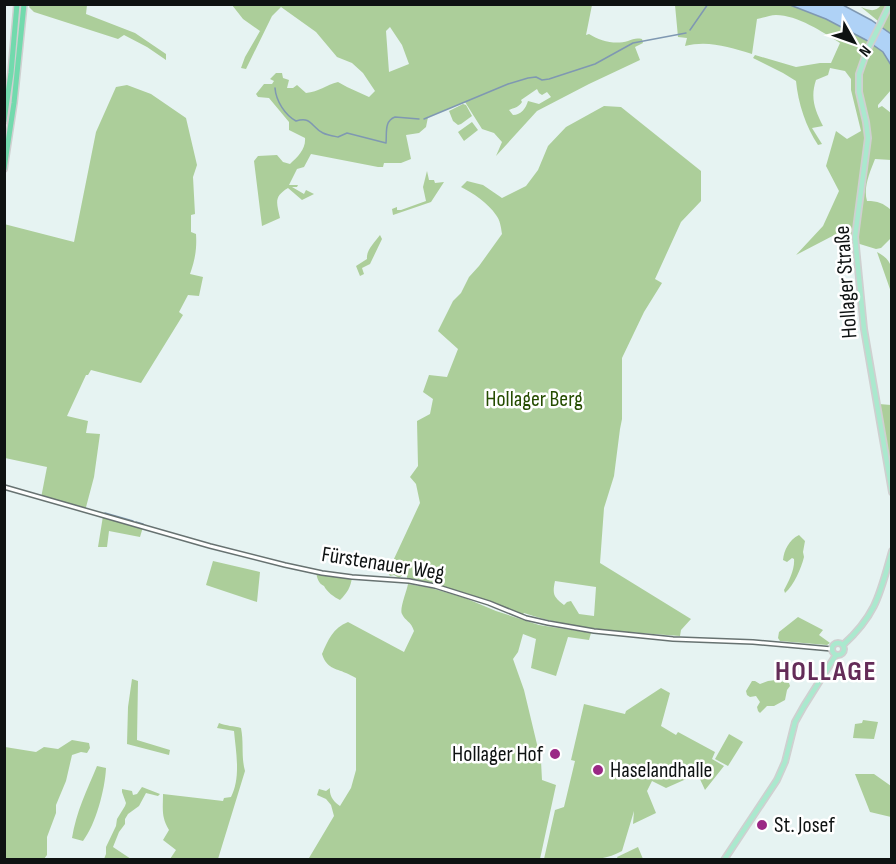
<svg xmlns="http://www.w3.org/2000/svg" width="896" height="864" font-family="'Sofia Sans Condensed',sans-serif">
  <rect width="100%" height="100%" fill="#e6f3f2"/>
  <!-- green -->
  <path fill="#acce9a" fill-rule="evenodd" d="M30 5H87L86 14 135 33 166 54V60L147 47 124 35 118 39 34 12 29 7Z
    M232 5H592L586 35 589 34C600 41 615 45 628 41 633 39 636 38 642 39L643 43 635 47 640 60 589 84 537 111 496 156 502 142 494 133 482 129 465 102 428 117 426 127 419 133 406 135 411 159 401 163H384L383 167H378L311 154 304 167 297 169 289 185H298L297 187H292L304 194 306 190 314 194 302 200 288 188C273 197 277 203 280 218L262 226 254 161 258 156 277 155 283 162 290 164C298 157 306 149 305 138L289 130V122L269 98 258 97 256 94 264 84H272L274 81 270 79 276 73H282L283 78 289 80 287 88H293L297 85 306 93C319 92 326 85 338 82L347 87 369 97 375 91 363 73 352 63 337 57 316 32 281 7 272 16 246 69 241 68 245 57 260 31 243 19ZM390 27 402 45 409 64 389 72 386 31ZM537 89 539 93 542 95 547 92 551 97 539 104 528 101C526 108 521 115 513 115L509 110C514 108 519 107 522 102L521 100Z
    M675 5H790L826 19 866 40 883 52 891 64 890 68 891 70V90L878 105V108L882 106 891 113V160L875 159C870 172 863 187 867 201 878 201 883 203 891 210V238L881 248 876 249 850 241 844 230 796 255 823 226 839 191 826 166 836 131 847 139 861 131 851 90V79L845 71 830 68 828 75 816 80C810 98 815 110 823 126L812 128 822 144 818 145C806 127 798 103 796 81L783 73 753 58 755 55 796 67 820 63H831L840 43C823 32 797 15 776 15 770 15 763 18 757 19L752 54C729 47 708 40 685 46L687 38 678 37Z
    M881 5H887L878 21 861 7C869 10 875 13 881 5Z
    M891 5V34L881 27Z
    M127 85 151 94 186 118 197 165 193 177 195 214 191 215V232L196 234C197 249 195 260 190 274L203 277 199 296 188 295 179 312 183 315 141 383 91 370 88 375H86L67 416 88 421 86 433 100 434 94 477 85 511 41 498 47 467 5 458 4 224 74 242 96 132 116 87Z
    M463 104 466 105 472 116 461 124 458 125 453 121 449 111Z
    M604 106 621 107 701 171V201L681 222 655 279 662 283 644 312 622 358V419L620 429 614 476 604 508 600 563 691 619 681 630 680 636C628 632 574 630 524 613L521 616C483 601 446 590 407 581V572H406L399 578 394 575 390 576 389 574 393 561 420 503 416 484 410 477 418 466 417 421 430 414 433 399 423 392 429 375 447 377 458 349 438 331 453 301 461 293 469 277 479 266 502 234C501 227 500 220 496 215 488 203 473 193 461 187L467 181 483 185 502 198 526 186 538 170 548 146 566 127ZM555 581 596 587 594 616 579 614 571 601 567 602 564 605C554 597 552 595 555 581Z
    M472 122 478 130 464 141 458 132Z
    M427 171 429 180H434L435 183 444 182 431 202 393 215 392 209 397 207V210H401L426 201 423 187Z
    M380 235 382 239 370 264 362 268 364 274 360 276 356 266 367 259C366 250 375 242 380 235Z
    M877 252C896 262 892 273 891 292Z
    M879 404 891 405V477Z
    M103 516 143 527 140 537 109 531 107 547H98Z
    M799 535 805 541 803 552 804 557C801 569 794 585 785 593L784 590C789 581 795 569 794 559L792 558 787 562 783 560C784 550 789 540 799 535Z
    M213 561 260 572 257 602 206 585Z
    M316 571 352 577C351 587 347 593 340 600 334 597 327 592 324 586 318 583 317 578 316 571Z
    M408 584 431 588 465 598 496 611 539 625 591 633 589 640 568 637 556 676 531 668 536 639 523 634 518 652 513 659 524 690 541 761 542 780 556 785 540 859 311 860 309 858 334 816 331 805 326 799 317 795 319 789 326 791 330 788C329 796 334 802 340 806L351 788 356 770V678C352 676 349 674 346 673 335 668 327 669 322 654 328 640 333 628 348 622L404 652 414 631C411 621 405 621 402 614 399 610 407 590 408 584Z
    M798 617 823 630 819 635 830 643 827 645 780 641 778 638 779 632Z
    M132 679 138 681 137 740 170 750 169 755 127 744 128 707Z
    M776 680 789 683 790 686 787 690 785 700 774 706H767L760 713 758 711 757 707 760 702 756 696 750 697 747 695 746 691 752 681H755L760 684 768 681Z
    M661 688 670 693 661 726 676 735 678 732 715 752 712 759 724 766 705 790 699 777 693 776 666 788 652 781 647 791 656 813 633 824 634 811 622 851C599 864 569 860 544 859L555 810 564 807 575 761 571 760 584 704 625 714 626 711Z
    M863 720 878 722 874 739 853 738 855 724 862 723Z
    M219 723C226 726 234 726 241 728 244 743 241 757 245 771L218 859H170L176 850 163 840 169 830C161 817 163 809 163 794L223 801 224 798 231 797C241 777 236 753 234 731L217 728Z
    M729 734 743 742 728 766 715 759Z
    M72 740 89 743 90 748 87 753 81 752 72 755 66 781 56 805V813L47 837V855L44 859H5V747L36 752 44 747 58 749Z
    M97 766 106 768C105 789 96 824 83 841L72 838C76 812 87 790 97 766Z
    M855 774H874L891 786V817L870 812Z
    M142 787 160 794 158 796 146 793 139 806 128 814 125 819V824L119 832 113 847 131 859H104L106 854V847L116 826 117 819 125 806 126 803 122 792V789L132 791 133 795 137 794Z
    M638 847 643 859H618L617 857Z"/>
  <!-- water -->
  <path fill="#afd2f6" stroke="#7f98b2" stroke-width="1.5" d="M790 5H843L871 20 891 34V65L883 52 866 40 826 19Z"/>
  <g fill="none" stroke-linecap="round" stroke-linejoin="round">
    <!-- stream -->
    <path stroke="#7f98b2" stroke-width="1.5" d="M690 30 708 4
      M275 88C276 101 285 115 296 121 312 116 311 127 323 133 327 135 333 136 338 137L347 133 386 143C387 133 384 121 395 117L419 119
      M424 119 508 84 528 78 536 77 542 80 549 79 595 64 633 43 686 33
      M105 513 133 521
      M136 522 143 524"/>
    <!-- minor casing -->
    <g stroke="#677271" stroke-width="6">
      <path id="minor" d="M4 487 210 546 285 565 322 573 352 577 409 581 435 586 489 603 526 618 548 623 594 631 673 639 753 642 832 649"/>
    </g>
    <!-- major casing -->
    <g stroke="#cfd0d0" stroke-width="8">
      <path id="major" d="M890 4 867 51 859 74V92L866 122 868 138 855 237 864 329 892 492
        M832 649a6 6 0 1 1 12 0a6 6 0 1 1-12 0Z
        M843 645C877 614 880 593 892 551
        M724 860 777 780 785 762 795 722 804 706 836 655"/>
    </g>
    <!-- highway casing -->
    <g stroke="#cfd0d0" stroke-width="8">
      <path id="highway" d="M4 121 11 73 17 4
        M4 169 14 103 24 4"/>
    </g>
    <!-- minor -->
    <use href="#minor" stroke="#fff" stroke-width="3"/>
    <!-- major -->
    <use href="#major" stroke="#aae9ce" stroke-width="4.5"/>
    <!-- highway -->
    <use href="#highway" stroke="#72daad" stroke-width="5"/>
  </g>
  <!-- markers -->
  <g fill="#9a2885" stroke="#fff" stroke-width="2">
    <circle cx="555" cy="754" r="6"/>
    <circle cx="598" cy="770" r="6"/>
    <circle cx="762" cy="825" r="6"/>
  </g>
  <g text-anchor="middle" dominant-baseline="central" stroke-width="5" stroke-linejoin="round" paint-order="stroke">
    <!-- street labels -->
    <g font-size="22" fill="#0e1212" stroke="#fff">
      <text transform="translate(846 282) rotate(-94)">Hollager Straße</text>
      <text transform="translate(383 564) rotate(9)">Fürstenauer Weg</text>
    </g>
    <!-- park labels -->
    <g font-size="22" fill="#254c00" stroke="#fff">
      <text x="534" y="399">Hollager Berg</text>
    </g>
    <!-- poi labels -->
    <g font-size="22" fill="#0e1212" stroke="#fff" text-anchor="start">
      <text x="543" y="754" text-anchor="end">Hollager Hof</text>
      <text x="610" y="770">Haselandhalle</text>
      <text x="774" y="825">St. Josef</text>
    </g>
    <!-- district labels -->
    <g font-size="28" font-weight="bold" letter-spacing="1.5" fill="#642c58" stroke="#fff">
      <text x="826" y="671">HOLLAGE</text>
    </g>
  </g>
  <!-- border -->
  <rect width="896" height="864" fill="none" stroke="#0e1212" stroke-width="12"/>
  <!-- north arrow -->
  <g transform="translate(854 42) rotate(130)" stroke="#ffffff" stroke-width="4.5" paint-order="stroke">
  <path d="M0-4.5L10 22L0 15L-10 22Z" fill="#0e1212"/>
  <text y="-9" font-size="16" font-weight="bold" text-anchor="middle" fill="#0e1212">N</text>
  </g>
</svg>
